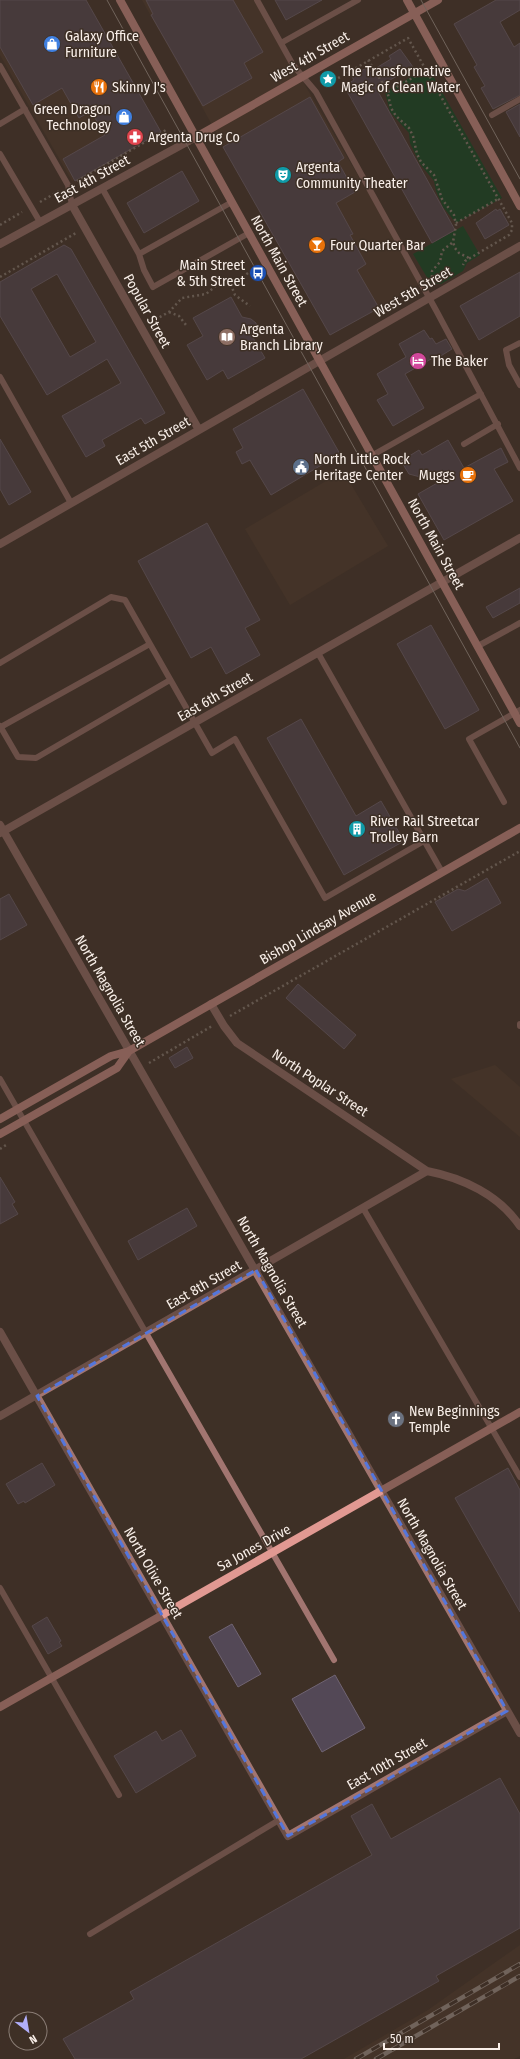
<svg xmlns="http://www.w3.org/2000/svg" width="520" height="2059" font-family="'Fira Sans Condensed',sans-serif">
  <rect width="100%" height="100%" fill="#3e3026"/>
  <!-- built -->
  <path fill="#4d382a" d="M37 0H86L161 132 72 181 0 55V21Z
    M142 0H255L421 283 330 335Z
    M343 471 388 546 290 605 245 529Z
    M495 1065 520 1087V1137L451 1079Z
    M520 1945V2056L514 2059H344L428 2010Z"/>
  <!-- green -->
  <path fill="#004b1f" d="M428 67 502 198 456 223 443 207 436 191 434 181 420 164 410 143 409 133 390 112 385 92Z
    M463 226 480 255 467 263 463 271 441 284H431L413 254Z"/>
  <!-- building -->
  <path fill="#534856" stroke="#706473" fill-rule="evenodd" d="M0 0H86L161 132 75 181 63 159 105 135 91 111 79 118 62 88 33 105 0 47Z
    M146 0H233L263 52 244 63 252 78 203 106 151 15 153 14Z
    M275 0H322L286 20Z
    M496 0H520V10L500 22 514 47 520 43V95L493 109 481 88 485 86 474 67 477 65 454 24Z
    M400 49 413 67 376 88 455 230 432 243 344 86 354 80 352 77 366 68 368 73 391 59 389 56Z
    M310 97 344 158 338 162 355 192 336 203 353 234 350 235 366 264 357 270 379 308 330 335 223 147Z
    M520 104V137L506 112Z
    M182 171 199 201 144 233 127 203Z
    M496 209 497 211 500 209 509 225 485 239 476 223Z
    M64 245 71 249 165 413 145 424 141 418 102 440 105 446 86 457 62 416 121 383 107 359 47 395 0 316V282ZM57 274 96 342 70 357 31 289Z
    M520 272V316L479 340 460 306Z
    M231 297 242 317 251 319 256 323 257 328 252 336 265 358 228 379 223 370 207 380 187 345 203 336 193 318Z
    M424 330 430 339 432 338 436 344 446 339 452 349 439 357 438 355 405 374 424 408 393 426 377 400 388 394 377 374 406 357 399 344Z
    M303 389 340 454 271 495 251 462 250 460 242 464 236 452 243 448 233 429Z
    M0 439 31 492 9 505 0 489Z
    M448 440 464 468 501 448 508 462 494 469 513 501 444 540 418 494 439 482 409 474 401 461 419 450 422 455Z
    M207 523 260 620 245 628 260 655 226 674 211 647 191 658 138 561Z
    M520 588V603L493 618 486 607Z
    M431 625 479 710 445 729 397 644Z
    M301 719 356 816 381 801 404 841 344 875 267 738Z
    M487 878 501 903 452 931 435 902 458 889 465 891Z
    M9 894 27 925 0 940V899Z
    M298 984 356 1035 344 1049 286 998Z
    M187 1047 193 1058 175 1068 169 1058Z
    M0 1177 15 1202 12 1204 18 1214 0 1224Z
    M187 1208 197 1226 138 1260 128 1241Z
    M42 1463 55 1485 25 1503 24 1501 18 1504 6 1484Z
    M508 1468 520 1490V1612L455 1498Z
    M47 1617 61 1641 59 1642 62 1646 48 1654 32 1626Z
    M232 1624 261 1674 238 1687 209 1637Z
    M335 1675 365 1728 322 1752 292 1699Z
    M181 1730 196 1756 136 1793 114 1756 156 1731 162 1741Z
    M500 1778 520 1814V1928L436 1976 439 1981 301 2059H75L63 2039 134 1999 130 1992 372 1855 351 1816 372 1804 391 1839Z"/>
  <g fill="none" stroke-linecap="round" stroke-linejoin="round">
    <!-- path -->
    <path stroke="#91857c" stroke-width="2.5" stroke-dasharray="2 3" stroke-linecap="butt" d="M368 60 387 90 391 108 396 116 409 128 413 136 417 154 421 162 434 175 442 199 454 215 456 225 453 242 455 248 459 253 469 258
      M326 87 335 80 408 38 512 223V230L509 235 465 261 463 265
      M388 92 426 70
      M77 181 166 130
      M40 202 59 191
      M456 223 498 199
      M0 225 22 212
      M248 273 231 285 235 295 250 306
      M0 277 76 233
      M432 277V271L440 262 442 251 453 242
      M169 312 179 316 186 325
      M151 322 169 312 182 298 206 294 217 285H231
      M230 1016 520 851
      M149 1063 212 1026
      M0 1149 6 1145"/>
    <!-- lane -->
    <path stroke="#a27570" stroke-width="6" d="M257 0 293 65 316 92 437 312 520 468
      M281 43 358 0
      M0 66 68 185 72 205
      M492 115 520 99
      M0 124 25 109
      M0 154 40 222
      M102 188 139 254 144 270 153 287 249 233
      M139 254 232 202
      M520 343 506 350 509 365 520 385
      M0 377 71 503
      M464 444 498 424
      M371 456 481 394
      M478 646 520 623
      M318 653 442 872
      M0 663 111 597 125 600 212 753 235 739 325 898 424 841
      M0 726 18 757 36 758 170 680
      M1 727 150 644
      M504 802 469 739 520 710
      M520 1024V1026
      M0 1079 334 1660
      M363 1208 520 1477
      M0 1588 119 1795
      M90 1934 279 1820"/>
    <!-- street -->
    <path stroke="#a27570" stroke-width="8" d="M72 205 199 430
      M0 244 196 137
      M0 544 520 246
      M0 825 520 1733
      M0 833 520 538
      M211 1004 224 1026 237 1043 427 1171
      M0 1332 288 1836 507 1711
      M0 1416 427 1171C463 1178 499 1195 520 1226"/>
    <!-- secondary -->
    <path stroke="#e19992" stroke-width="8" d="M120 0 520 723
      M407 0 520 206
      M196 137 438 0
      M0 1119 111 1056 129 1051 520 828
      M0 1134 117 1068 129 1051
      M0 1707 520 1412"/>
    <!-- tram -->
    <path stroke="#aea29b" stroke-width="1" d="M107 0 520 748
      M421 0 520 179"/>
    <!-- rail casing -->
    <g stroke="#aea29b" stroke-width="4.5">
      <path id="rail" d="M356 2059 520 1964
        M376 2059 520 1976"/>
    </g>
    <!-- rail -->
    <use href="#rail" stroke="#3e3026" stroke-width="3" stroke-dasharray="9" stroke-linecap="butt"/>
  </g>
  <!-- marked area -->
  <path d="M0 0H520V2059H0ZM256 1270 507 1711 288 1836 37 1396Z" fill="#3e3026" fill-opacity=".55" fill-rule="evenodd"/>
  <path fill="none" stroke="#5476dc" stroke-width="3" stroke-dasharray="8 5" stroke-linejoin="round" d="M256 1270 507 1711 288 1836 37 1396Z"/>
  <!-- icons -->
  <defs>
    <g id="shop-disc" transform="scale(0.9)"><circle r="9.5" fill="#3f7fe0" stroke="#3e3026"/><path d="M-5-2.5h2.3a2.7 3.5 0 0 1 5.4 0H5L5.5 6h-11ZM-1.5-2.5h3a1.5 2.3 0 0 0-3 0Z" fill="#fff"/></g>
    <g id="sight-disc" transform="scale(0.9)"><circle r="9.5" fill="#0f9aa8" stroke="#3e3026"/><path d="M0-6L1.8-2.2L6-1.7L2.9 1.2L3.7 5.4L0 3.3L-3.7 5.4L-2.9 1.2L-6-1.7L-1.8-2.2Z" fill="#fff"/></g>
    <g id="restaurant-disc" transform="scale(0.9)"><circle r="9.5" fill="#e8710a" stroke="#3e3026"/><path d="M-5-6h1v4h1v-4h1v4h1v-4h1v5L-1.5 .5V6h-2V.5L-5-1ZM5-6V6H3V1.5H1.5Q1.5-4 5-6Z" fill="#fff"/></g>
    <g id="pharmacy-disc" transform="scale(0.9)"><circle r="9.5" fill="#e0444e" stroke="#3e3026"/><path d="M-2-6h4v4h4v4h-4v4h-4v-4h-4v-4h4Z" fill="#fff"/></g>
    <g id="theatre-disc" transform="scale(0.9)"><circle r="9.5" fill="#0f9aa8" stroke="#3e3026"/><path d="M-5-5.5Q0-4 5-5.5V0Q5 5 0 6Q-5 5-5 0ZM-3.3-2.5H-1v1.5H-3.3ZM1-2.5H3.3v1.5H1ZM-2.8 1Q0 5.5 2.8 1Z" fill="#fff"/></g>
    <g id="bar-disc" transform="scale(0.9)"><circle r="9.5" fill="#e8710a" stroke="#3e3026"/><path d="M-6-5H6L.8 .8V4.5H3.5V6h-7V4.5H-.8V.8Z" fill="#fff"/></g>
    <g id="bus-disc" transform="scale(0.9)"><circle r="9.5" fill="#1a4fb4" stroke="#3e3026"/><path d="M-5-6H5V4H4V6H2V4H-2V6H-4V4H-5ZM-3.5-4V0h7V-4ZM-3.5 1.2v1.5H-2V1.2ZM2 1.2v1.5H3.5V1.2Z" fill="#fff"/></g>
    <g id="library-disc" transform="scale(0.9)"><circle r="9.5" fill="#8d6e63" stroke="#3e3026"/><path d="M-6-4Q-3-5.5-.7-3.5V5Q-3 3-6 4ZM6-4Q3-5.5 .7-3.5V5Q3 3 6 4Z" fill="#fff"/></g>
    <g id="hotel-disc" transform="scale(0.9)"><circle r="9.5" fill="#d1479c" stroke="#3e3026"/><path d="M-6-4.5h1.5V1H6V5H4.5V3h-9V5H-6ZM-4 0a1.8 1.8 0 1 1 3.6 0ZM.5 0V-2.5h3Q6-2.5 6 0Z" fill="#fff"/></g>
    <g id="civic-disc" transform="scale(0.9)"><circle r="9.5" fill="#5c6f8a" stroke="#3e3026"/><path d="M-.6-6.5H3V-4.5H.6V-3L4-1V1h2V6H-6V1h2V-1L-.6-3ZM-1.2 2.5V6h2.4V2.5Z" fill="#fff"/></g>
    <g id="cafe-disc" transform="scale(0.9)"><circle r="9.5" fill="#e8710a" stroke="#3e3026"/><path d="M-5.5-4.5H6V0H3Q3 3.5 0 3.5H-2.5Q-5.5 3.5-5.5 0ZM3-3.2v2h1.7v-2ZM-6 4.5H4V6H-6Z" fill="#fff"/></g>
    <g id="building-disc" transform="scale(0.9)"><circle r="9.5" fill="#0f9aa8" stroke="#3e3026"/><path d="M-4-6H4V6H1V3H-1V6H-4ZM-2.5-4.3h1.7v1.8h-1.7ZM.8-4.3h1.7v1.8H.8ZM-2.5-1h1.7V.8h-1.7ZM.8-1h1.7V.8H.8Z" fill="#fff"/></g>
    <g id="church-disc" transform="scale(0.9)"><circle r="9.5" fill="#6b7280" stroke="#3e3026"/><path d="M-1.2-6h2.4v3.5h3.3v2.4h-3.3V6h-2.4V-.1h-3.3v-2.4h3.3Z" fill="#fff"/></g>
  </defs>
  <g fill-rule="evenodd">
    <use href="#shop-disc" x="52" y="44"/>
    <use href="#sight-disc" x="328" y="79"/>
    <use href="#restaurant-disc" x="99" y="87"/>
    <use href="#shop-disc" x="124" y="117"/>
    <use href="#pharmacy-disc" x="135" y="137"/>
    <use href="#theatre-disc" x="283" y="175"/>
    <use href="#bar-disc" x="317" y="245"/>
    <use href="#bus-disc" x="258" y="273"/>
    <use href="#library-disc" x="227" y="337"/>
    <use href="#hotel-disc" x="418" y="361"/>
    <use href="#civic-disc" x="301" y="467"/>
    <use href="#cafe-disc" x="468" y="475"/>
    <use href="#building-disc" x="357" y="829"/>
    <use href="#church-disc" x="396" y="1419"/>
  </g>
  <g text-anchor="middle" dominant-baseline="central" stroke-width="3" stroke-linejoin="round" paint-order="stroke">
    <!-- poi labels -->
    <g font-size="14" fill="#f9efe9" stroke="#3e3026" text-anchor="start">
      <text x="65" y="36">Galaxy Office<tspan x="65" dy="16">Furniture</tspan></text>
      <text x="341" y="71">The Transformative<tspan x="341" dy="16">Magic of Clean Water</tspan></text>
      <text x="112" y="87">Skinny J's</text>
      <text x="111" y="109" text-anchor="end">Green Dragon<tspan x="111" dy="16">Technology</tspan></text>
      <text x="148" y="137">Argenta Drug Co</text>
      <text x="296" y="167">Argenta<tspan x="296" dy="16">Community Theater</tspan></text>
      <text x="330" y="245">Four Quarter Bar</text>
      <text x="245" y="265" text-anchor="end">Main Street<tspan x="245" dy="16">&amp; 5th Street</tspan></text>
      <text x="240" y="329">Argenta<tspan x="240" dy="16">Branch Library</tspan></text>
      <text x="431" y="361">The Baker</text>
      <text x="314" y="459">North Little Rock<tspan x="314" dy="16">Heritage Center</tspan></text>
      <text x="455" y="475" text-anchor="end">Muggs</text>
      <text x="370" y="821">River Rail Streetcar<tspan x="370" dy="16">Trolley Barn</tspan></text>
      <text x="409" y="1411">New Beginnings<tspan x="409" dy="16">Temple</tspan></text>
    </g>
    <!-- street labels -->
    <g font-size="14" fill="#f9efe9" stroke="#3e3026">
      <text transform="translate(310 57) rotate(-30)">West 4th Street</text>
      <text transform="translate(92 179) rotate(-29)">East 4th Street</text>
      <text transform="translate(279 261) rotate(61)">North Main Street</text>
      <text transform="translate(413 292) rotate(-30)">West 5th Street</text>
      <text transform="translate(147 311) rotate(61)">Popular Street</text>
      <text transform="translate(153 441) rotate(-30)">East 5th Street</text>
      <text transform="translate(436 544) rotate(61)">North Main Street</text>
      <text transform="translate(215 697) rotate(-30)">East 6th Street</text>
      <text transform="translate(318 928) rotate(-30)">Bishop Lindsay Avenue</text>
      <text transform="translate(110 991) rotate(60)">North Magnolia Street</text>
      <text transform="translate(320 1083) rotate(33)">North Poplar Street</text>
      <text transform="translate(272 1272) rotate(60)">North Magnolia Street</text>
      <text transform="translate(204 1285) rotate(-30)">East 8th Street</text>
      <text transform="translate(254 1548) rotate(-29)">Sa Jones Drive</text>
      <text transform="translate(432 1554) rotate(60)">North Magnolia Street</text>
      <text transform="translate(153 1573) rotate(60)">North Olive Street</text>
      <text transform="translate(387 1764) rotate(-30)">East 10th Street</text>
    </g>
  </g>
  <!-- north arrow -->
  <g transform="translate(28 2031) rotate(149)"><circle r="19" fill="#3e3026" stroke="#897c74"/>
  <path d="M0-3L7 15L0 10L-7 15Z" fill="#b0aefa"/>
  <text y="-6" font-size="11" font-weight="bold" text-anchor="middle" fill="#f9efe9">N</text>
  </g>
  <!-- scale -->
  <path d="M384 2043v6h115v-6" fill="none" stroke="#f9efe9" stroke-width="2"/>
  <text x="390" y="2043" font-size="12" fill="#f9efe9" stroke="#3e3026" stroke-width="3" paint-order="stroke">50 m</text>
</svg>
